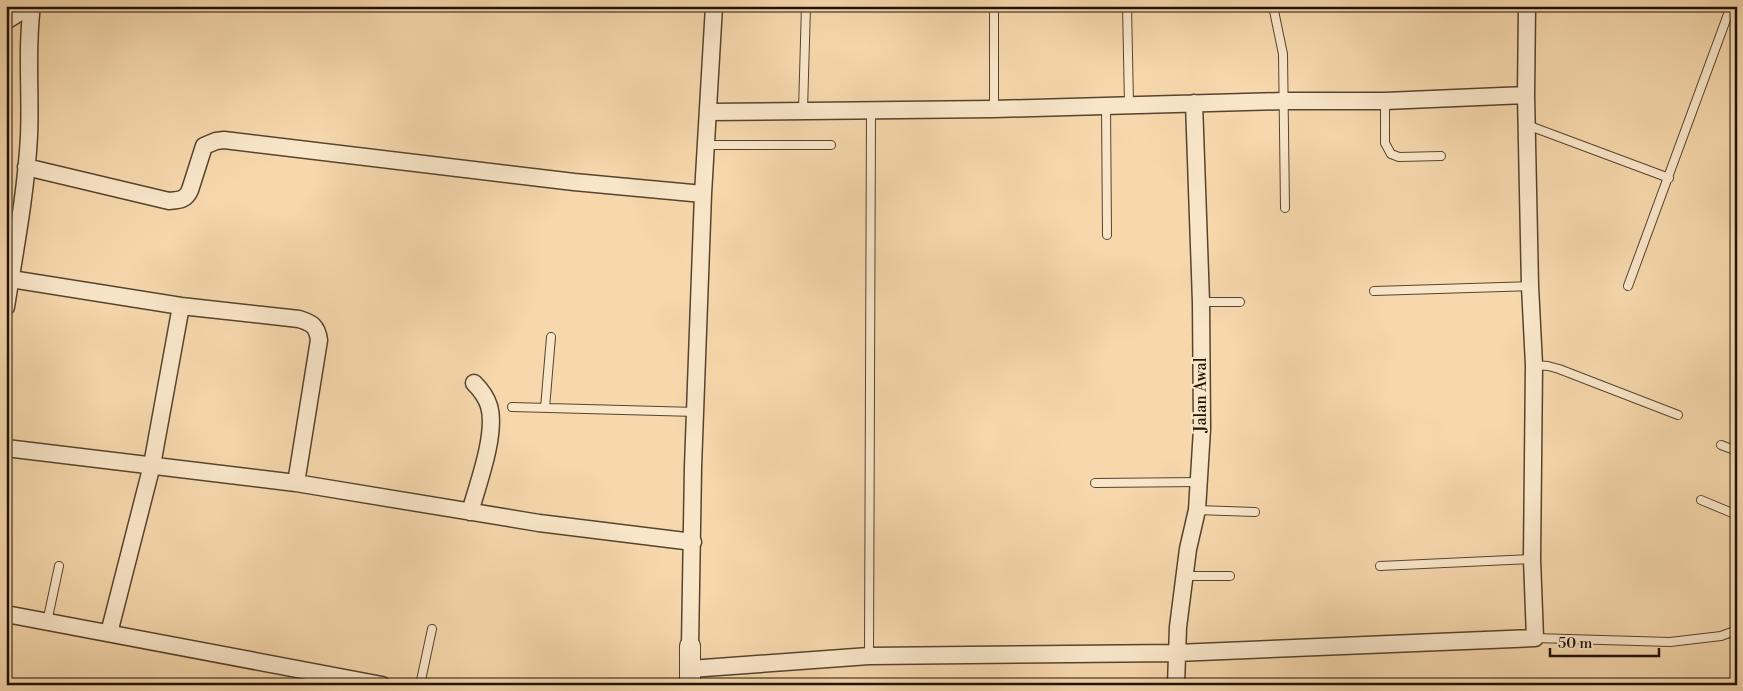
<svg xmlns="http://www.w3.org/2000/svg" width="1743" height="691" font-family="'Libre Bodoni',serif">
  <rect width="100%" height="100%" fill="#f6d8ac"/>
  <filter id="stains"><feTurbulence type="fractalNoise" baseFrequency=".004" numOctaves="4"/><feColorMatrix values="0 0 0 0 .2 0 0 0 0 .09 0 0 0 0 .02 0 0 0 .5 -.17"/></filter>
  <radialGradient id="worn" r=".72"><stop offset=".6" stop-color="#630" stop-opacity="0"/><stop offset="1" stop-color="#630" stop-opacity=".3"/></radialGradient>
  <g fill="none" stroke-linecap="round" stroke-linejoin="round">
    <!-- service casing -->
    <g stroke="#56442e" stroke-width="10">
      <path id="service" d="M1127 6 1129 104
        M1273 6 1283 54 1285 208
        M1385 101V143L1391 154 1399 157 1441 156
        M1106 105 1107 235
        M994 109V6
        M803 110 806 6
        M1527 125 1669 178
        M706 145H831
        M1628 286 1731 6
        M1374 291 1530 286
        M1201 302H1240
        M1534 365 1548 366 1559 369 1678 415
        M512 407 696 412
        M545 408 551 337
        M1721 445 1737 451
        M1095 483 1199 482
        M1701 500 1737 515
        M1197 510 1255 512
        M1380 566 1532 559
        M1184 576H1230
        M47 622 59 566
        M1535 638 1670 642 1721 636 1737 630
        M869 656 871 110
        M420 685 432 629"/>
    </g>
    <!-- minor casing -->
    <g stroke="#56442e" stroke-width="19">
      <path id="minor" d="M6 21 30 6
        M709 112 994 109 1284 101H1385L1526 95
        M26 167 169 201C179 200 186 200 190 190L204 146 216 141 224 140 574 182 703 194
        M11 279 181 306 299 319C312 323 317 326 319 340L296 483
        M6 307C15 250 26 193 29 136 31 93 26 49 32 6
        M6 448 296 483 539 523 693 542
        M470 512C478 484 497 433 489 406 486 396 481 390 474 383
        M6 614 382 685
        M109 633 152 465 181 306
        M690 646 693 467 703 194 714 6
        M690 669 869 656 1176 653 1535 638 1532 559 1534 365 1530 286 1526 95 1527 6
        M1176 685 1178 627 1188 549 1197 510 1202 429 1201 302 1194 103"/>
    </g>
    <!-- tertiary casing -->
    <g stroke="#56442e" stroke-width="22">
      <path id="tertiary" d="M690 646V685"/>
    </g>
    <!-- service -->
    <use href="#service" stroke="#f9e6c9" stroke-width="8"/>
    <!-- minor -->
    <use href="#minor" stroke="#f9e6c9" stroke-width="16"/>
    <!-- tertiary -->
    <use href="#tertiary" stroke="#f9e6c9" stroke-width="20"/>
  </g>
  <g text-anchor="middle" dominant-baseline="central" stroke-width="4" stroke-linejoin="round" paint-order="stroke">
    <!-- street labels -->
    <g font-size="16" fill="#211204" stroke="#f9e6c9">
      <text transform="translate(1201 395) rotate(-90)">Jalan Awal</text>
    </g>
  </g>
  <!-- margin -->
  <rect width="1743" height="691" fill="none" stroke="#f6d8ac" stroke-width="25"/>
  <rect x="8" y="8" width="1728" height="676" fill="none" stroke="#211204" stroke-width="2.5"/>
  <rect x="12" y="12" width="1718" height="666" fill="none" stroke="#211204"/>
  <!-- scale -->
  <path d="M1550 648v8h109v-8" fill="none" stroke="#211204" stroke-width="2.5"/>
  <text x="1558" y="648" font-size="15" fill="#211204" stroke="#f9e6c9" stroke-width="4" paint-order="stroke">50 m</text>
  <rect width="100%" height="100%" filter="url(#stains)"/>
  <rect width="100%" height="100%" fill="url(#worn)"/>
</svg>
